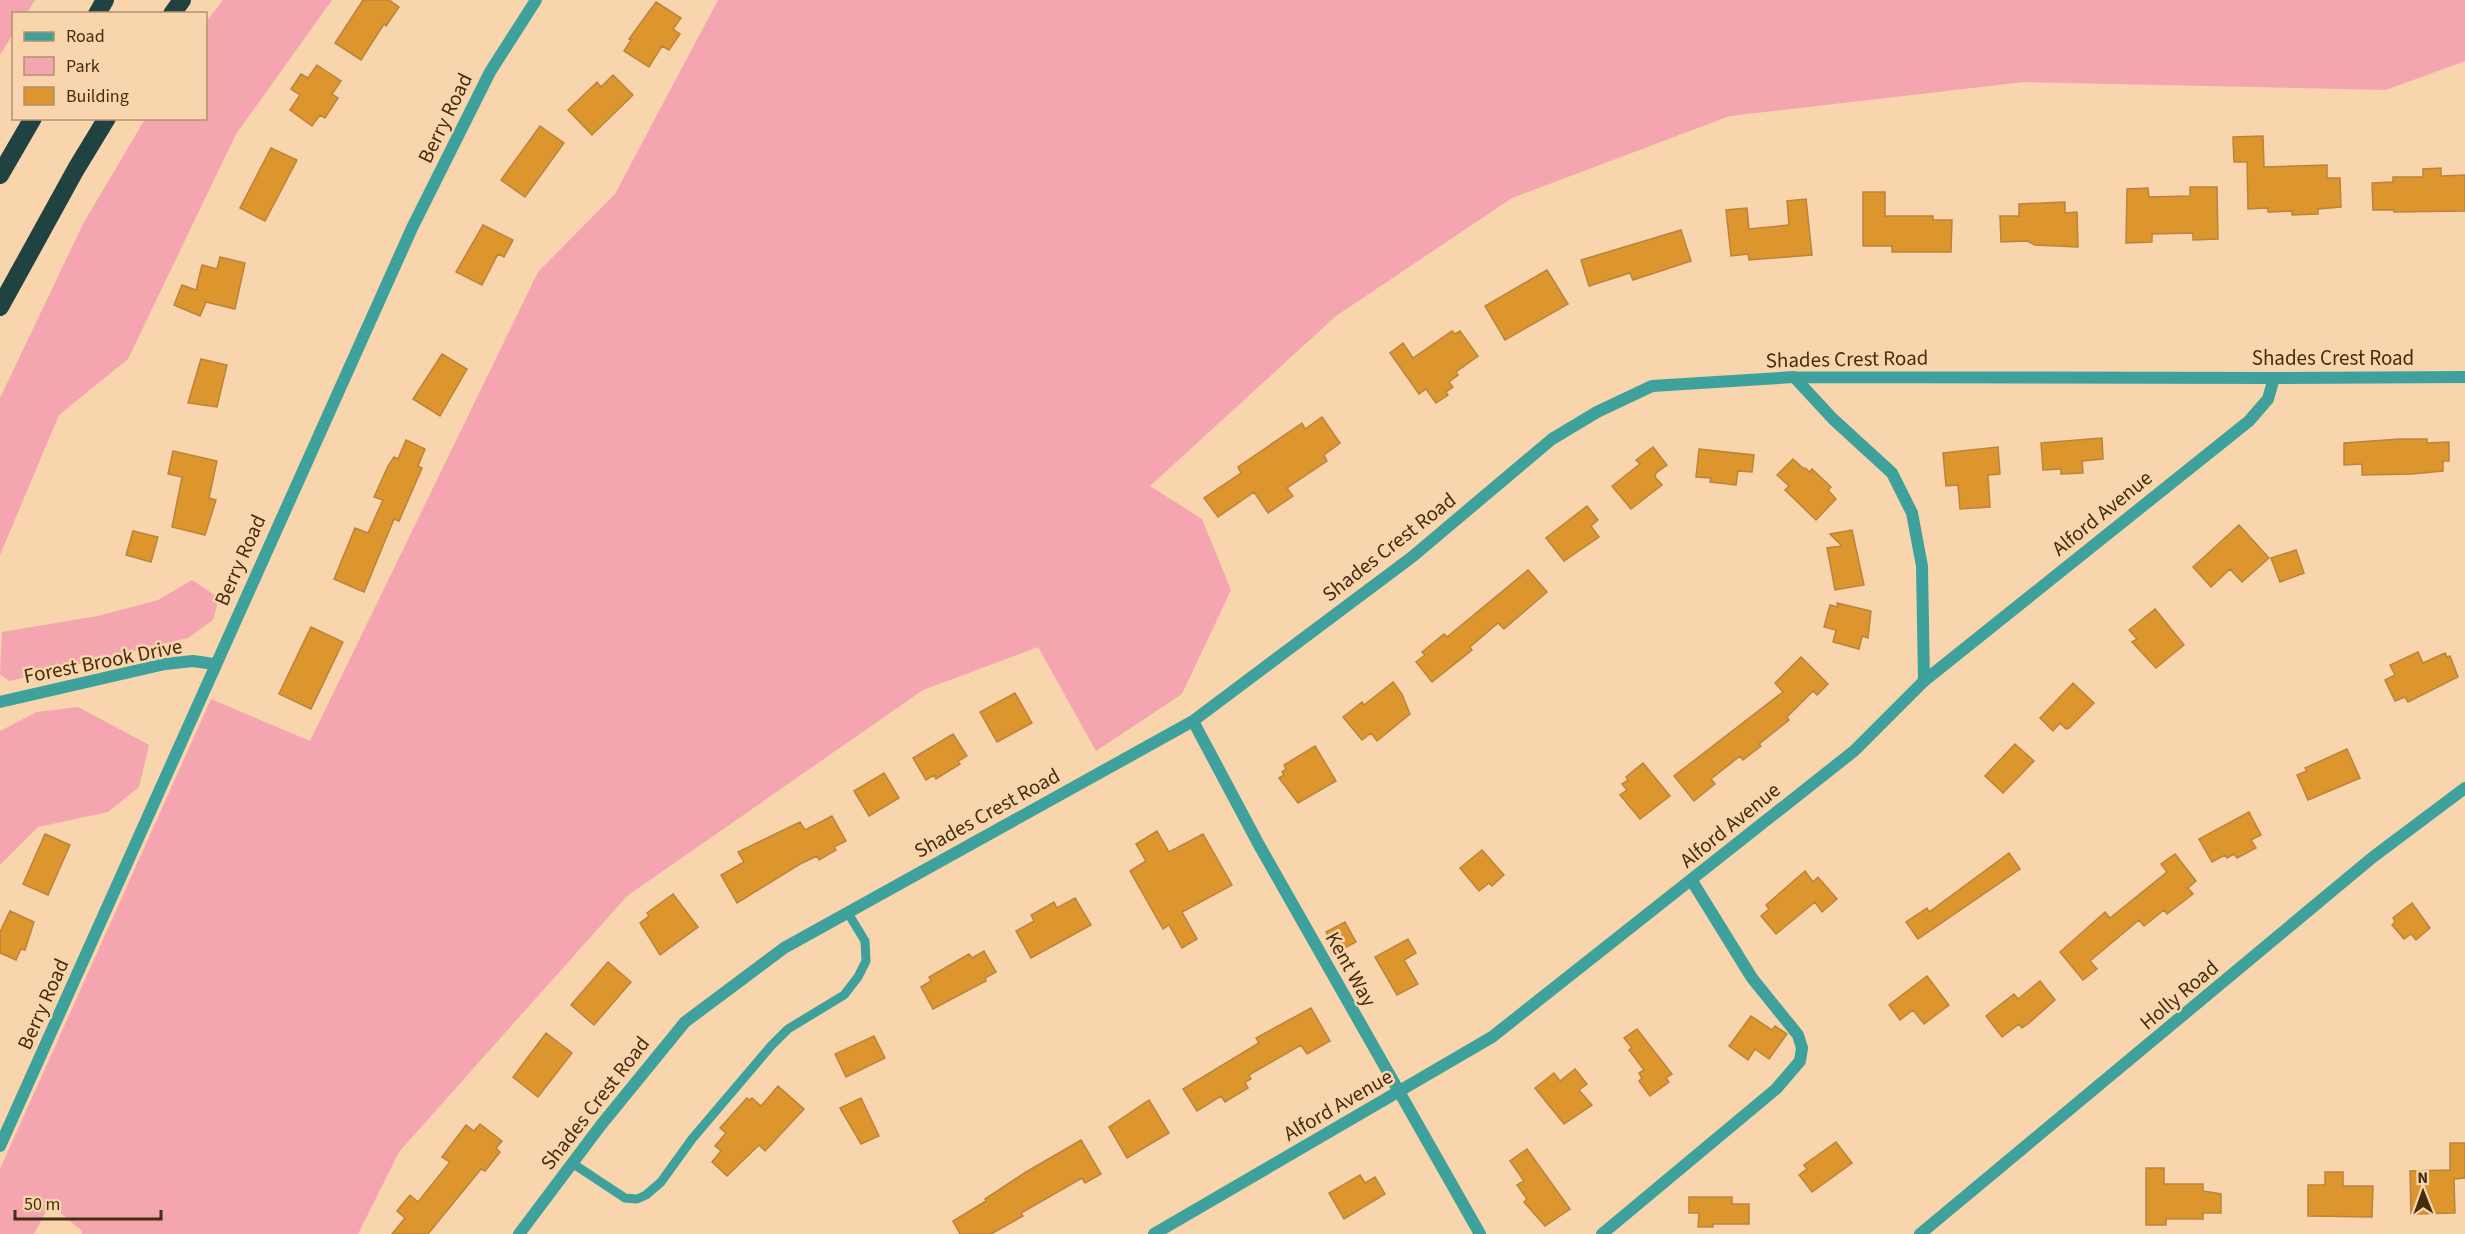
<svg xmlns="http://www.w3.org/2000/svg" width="2465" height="1234" font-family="'Source Sans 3',sans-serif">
  <rect width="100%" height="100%" fill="#f8d5ad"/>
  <!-- green -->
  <path fill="#f4a5af" d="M0 0H35L27 13 14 14 13 34 0 55Z
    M223 0H332L236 134 128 359 59 415 0 555V398L83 224 145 119 206 118V22Z
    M718 0H2465V61L2386 90 2024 82 1730 116 1512 198 1336 316 1150 486 1202 519 1231 590 1182 694 1096 751 1038 647 923 690 627 896 399 1152 358 1234H82V1231L50 1204 34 1234H0V1169L211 699 310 741 538 272 615 194Z
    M192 580 219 598 213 620 188 638 9 681 0 674 2 632 98 616 158 600Z
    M78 707 149 745 139 787 108 812 38 827 0 865V731L37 712Z"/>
  <!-- building -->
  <path fill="#dd952d" stroke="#ba843d" stroke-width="1.5" d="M363 0H389L399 7 386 26 384 24 361 60 335 43Z
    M656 2 681 18 673 29 680 34 669 50 662 46 649 67 624 51 631 40 629 39Z
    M317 65 341 81 332 94 338 98 325 118 320 115 312 126 290 110 300 95 291 89 301 74 308 78Z
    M613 75 633 95 592 135 568 110 597 82 601 87Z
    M540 126 564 143 525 197 501 180Z
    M2263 136 2264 167 2327 165V178H2340L2341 207 2318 209V214L2292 215V211L2268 212V208L2248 209 2247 162H2234L2233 137Z
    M271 148 297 160 265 221 240 208Z
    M2441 168V176L2465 175V211L2394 212V210H2373L2372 183 2393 182V177H2423V169Z
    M2190 187H2217L2218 239 2193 240V233L2152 234V242L2126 243 2127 189 2148 188 2149 197 2190 196Z
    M1863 192H1885V216H1933V220H1952L1951 252H1892V246H1863Z
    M1806 199 1812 255 1749 260 1748 254 1731 256 1726 210 1747 208 1749 229 1789 225 1787 201Z
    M2065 202V213L2077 212 2078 247 2035 245 2027 241 2001 242 2000 216H2019V204Z
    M483 225 513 240 504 257 498 254 482 285 456 272Z
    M1681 230 1691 261 1633 280 1630 273 1589 286 1581 260Z
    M220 257 245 263 235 309 206 302 200 316 174 305 182 285 196 290 202 265 217 269Z
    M1547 270 1568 304 1505 340 1485 306Z
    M1452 331 1455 334 1460 331 1478 356 1456 372 1458 375 1449 382 1453 387 1446 392 1448 395 1436 403 1426 389 1419 394 1390 353 1403 343 1413 358Z
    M442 354 467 369 440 416 413 399Z
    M201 359 227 365 217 407 188 403Z
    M1322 417 1340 443 1324 455 1327 461 1287 488 1293 496 1268 513 1254 492 1218 517 1204 498 1241 473 1238 467 1302 423 1305 429Z
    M2102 438 2103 459 2082 461 2083 473 2061 474V469L2043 470 2041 443Z
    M2400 439H2427V443L2449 442V461H2443V471L2412 474 2362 475V464L2344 465V443Z
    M406 440 425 449 418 466 422 468 399 521 394 519 364 592 334 579 355 528 368 533 383 500 374 497 388 466 394 457 398 459Z
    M1653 447 1667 465 1656 473 1655 477 1662 485 1631 509 1612 486 1640 464 1636 460Z
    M1998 447 2000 474 1988 475 1990 507 1960 509 1958 485 1946 486 1943 453Z
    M1699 449 1754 455 1752 472 1738 471 1736 485 1710 482 1711 478 1696 477Z
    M173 451 217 461 209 498 216 500 205 535 172 527 182 477 168 474Z
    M1793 459 1804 469 1805 468 1810 472 1812 469 1831 487 1828 490 1836 499 1816 520 1785 490 1789 486 1777 475Z
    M1587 506 1598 520 1591 526 1599 537 1564 561 1546 538Z
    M2239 525 2269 558 2242 582 2230 569 2211 587 2193 567Z
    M1852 530 1864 585 1835 590 1827 548 1842 546 1830 534Z
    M133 531 158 537 151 562 126 555Z
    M2296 550 2304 573 2280 582 2271 558Z
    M1528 570 1547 592 1504 629 1498 623 1470 647 1472 650 1432 682 1416 662 1425 655 1422 652 1444 634 1447 637Z
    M1837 603 1871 611 1868 638 1862 636 1859 649 1833 642 1836 630 1824 627 1830 605 1838 607Z
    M2155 609 2184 645 2156 668 2132 642 2137 639 2129 630Z
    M311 627 343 642 311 709 279 694Z
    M2418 652 2423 663 2445 653 2447 657 2450 656 2458 677 2408 702 2405 697 2395 701 2385 680 2395 675 2390 665Z
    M1801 657 1828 684 1817 695 1813 691 1787 717 1789 720 1759 744 1761 746 1743 760 1740 756 1711 779 1715 784 1694 801 1674 776 1783 692 1775 683Z
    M1393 682 1402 694 1410 714 1377 741 1371 733 1362 740 1343 717 1362 702 1364 705Z
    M2073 683 2094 703 2069 728 2066 729 2060 723 2053 731 2040 718Z
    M1015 693 1032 723 997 742 980 712Z
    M953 734 967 756 958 761 960 764 936 779 934 775 926 780 913 758Z
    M2015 744 2034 761 2003 793 1985 776Z
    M1315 746 1336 781 1298 803 1279 778 1284 775 1282 772 1286 769 1284 765Z
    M2347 749 2360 778 2308 800 2297 775 2307 771 2305 768Z
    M1643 763 1670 796 1640 819 1620 795 1627 790 1622 784 1628 780 1626 777Z
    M884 773 899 798 869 816 854 791Z
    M2249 812 2261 835 2251 840 2256 848 2237 858 2234 854 2227 858 2225 855 2212 862 2199 839Z
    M832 816 846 841 834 847 836 850 819 860 817 856 800 864 737 903 721 875 744 862 738 852 800 822 805 830Z
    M1157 831 1169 852 1203 834 1232 885 1182 912 1197 939 1182 948 1169 925 1163 929 1130 871 1146 861 1136 844Z
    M45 834 70 845 48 895 23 884Z
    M1482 850 1504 875 1492 886 1489 883 1479 891 1460 868Z
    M2009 853 2020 869 1918 939 1906 922 1927 908 1929 912Z
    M2175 854 2196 881 2188 888 2193 894 2167 914 2164 910 2144 926 2139 920 2090 961 2097 969 2083 980 2060 952 2105 912 2110 918 2167 872 2161 864Z
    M1805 871 1813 882 1818 877 1837 899 1822 912 1815 902 1776 934 1761 916 1769 909 1766 905Z
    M673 894 698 927 660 955 640 923 649 916 647 913Z
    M1075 898 1091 925 1031 958 1016 931 1034 921 1031 915 1054 902 1057 908Z
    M2412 903 2430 928 2416 940 2411 934 2404 939 2392 925 2395 922 2393 918Z
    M10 911 34 922 25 950 21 949 16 960 0 953V932Z
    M1345 922 1356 942 1337 952 1326 932Z
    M1408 939 1416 953 1404 960 1418 984 1397 995 1375 957Z
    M984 951 996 972 985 978 986 981 933 1009 921 987 931 981 929 977 969 954 972 958Z
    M608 962 631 982 594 1025 571 1005Z
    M1927 976 1949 1005 1924 1024 1913 1010 1900 1020 1889 1005Z
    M2040 981 2055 1000 2029 1023 2022 1028 2019 1024 2002 1037 1986 1016 2014 994 2018 999Z
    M1311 1008 1330 1041 1307 1054 1301 1045 1249 1075 1251 1079 1245 1082 1248 1088 1225 1102 1221 1096 1197 1111 1183 1089 1259 1043 1256 1038Z
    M1751 1016 1772 1030 1775 1026 1787 1034 1769 1059 1755 1049 1748 1060 1729 1046Z
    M1637 1029 1672 1074 1666 1078 1669 1082 1650 1096 1639 1081 1642 1078 1639 1073 1644 1070 1629 1050 1632 1048 1624 1038Z
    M546 1033 572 1053 538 1097 513 1077Z
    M874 1036 885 1058 846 1077 835 1054Z
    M1575 1069 1587 1084 1579 1090 1592 1105 1564 1124 1535 1088 1554 1073 1560 1081Z
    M778 1086 804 1109 765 1151 759 1145 727 1176 712 1162 721 1151 715 1146 726 1133 720 1128 747 1098 750 1100 752 1098 761 1106Z
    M861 1098 879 1136 861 1144 840 1108Z
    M1149 1100 1169 1133 1127 1158 1109 1127Z
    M480 1124 502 1141 496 1148 500 1152 485 1171 481 1169 428 1234H392L405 1218 397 1211 410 1195 418 1202 450 1162 442 1157 466 1125 474 1131Z
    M1081 1140 1101 1174 1085 1183 1082 1178 1021 1213 1023 1216 991 1234H960L953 1221 986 1201 985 1199 1026 1172Z
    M1836 1142 1852 1163 1812 1192 1799 1175 1807 1169 1804 1165Z
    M2450 1143H2465V1178L2454 1179 2455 1213 2411 1214 2410 1171 2450 1170Z
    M1527 1149 1570 1209 1545 1226 1524 1202 1527 1199 1517 1185 1524 1181 1510 1161Z
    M2146 1168H2164V1184H2203V1191L2221 1194V1213H2203V1219H2166V1225H2146Z
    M2325 1172H2343V1186H2373L2372 1217 2308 1216V1185H2325Z
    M1360 1175 1365 1183 1375 1177 1385 1194 1344 1219 1329 1193Z
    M1689 1197H1732V1204H1749V1224H1713V1227H1698L1699 1213H1689Z"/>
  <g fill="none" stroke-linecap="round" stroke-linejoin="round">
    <!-- service -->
    <path stroke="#3fa19c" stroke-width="9" d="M572 1163 625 1198 637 1199 646 1195 661 1182 692 1139 771 1046 788 1029 844 995 858 977 866 961 865 941 848 913"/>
    <!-- minor -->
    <path stroke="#3fa19c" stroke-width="12" d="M1794 377 1833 419 1892 473 1912 513 1922 566 1924 681
      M0 702 165 664 193 661 214 664
      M1193 721 1259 845 1480 1234
      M0 1146 412 228 490 72 536 0
      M519 1234 601 1125 685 1022 784 948 1193 721 1412 557 1552 439 1597 412 1652 386 1794 377 2274 378
      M1602 1234 1776 1089 1800 1061 1802 1048 1798 1035 1752 978 1692 881
      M1920 1234 2373 857 2465 788"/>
    <!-- tertiary -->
    <path stroke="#3fa19c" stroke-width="12" d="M1154 1234 1492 1037 1854 751 1924 681 2249 421 2268 399 2274 378 2465 377"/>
    <!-- motorway -->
    <path stroke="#204240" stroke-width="18" d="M97 14 105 0
      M172 14 182 0
      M0 175 33 118
      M0 307 76 169 107 118"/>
  </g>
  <g text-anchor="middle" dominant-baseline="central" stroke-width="5" stroke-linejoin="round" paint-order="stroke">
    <!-- street labels -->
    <g font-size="21" fill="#452e10" stroke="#f8d5ad">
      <text transform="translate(445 118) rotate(-64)">Berry Road</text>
      <text x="2333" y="358">Shades Crest Road</text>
      <text transform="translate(1847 359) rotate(-1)">Shades Crest Road</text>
      <text transform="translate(2102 513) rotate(-39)">Alford Avenue</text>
      <text transform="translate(1389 547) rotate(-38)">Shades Crest Road</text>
      <text transform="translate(240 560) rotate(-66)">Berry Road</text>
      <text transform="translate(103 661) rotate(-11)">Forest Brook Drive</text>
      <text transform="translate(987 813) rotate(-29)">Shades Crest Road</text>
      <text transform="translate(1730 825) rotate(-39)">Alford Avenue</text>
      <text transform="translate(1351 969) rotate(61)">Kent Way</text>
      <text transform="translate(2179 995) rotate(-40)">Holly Road</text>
      <text transform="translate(43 1004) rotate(-66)">Berry Road</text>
      <text transform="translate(595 1103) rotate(-52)">Shades Crest Road</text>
      <text transform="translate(1338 1105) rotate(-30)">Alford Avenue</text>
    </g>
  </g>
  <!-- legend -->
  <rect x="12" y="12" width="195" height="108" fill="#f8d5ad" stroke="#b0926e" stroke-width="1.5"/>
  <rect x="24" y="32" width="30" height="9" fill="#3fa19c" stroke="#b0926e" stroke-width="1.5"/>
  <text x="66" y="42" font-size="18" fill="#452e10">Road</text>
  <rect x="24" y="57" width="30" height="18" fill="#f4a5af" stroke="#b0926e" stroke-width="1.5"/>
  <text x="66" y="72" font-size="18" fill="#452e10">Park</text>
  <rect x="24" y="87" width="30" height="18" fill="#dd952d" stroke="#b0926e" stroke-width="1.5"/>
  <text x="66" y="102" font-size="18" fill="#452e10">Building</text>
  <!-- north arrow -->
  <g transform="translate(2423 1192) rotate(359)" stroke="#f8d5ad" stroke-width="4.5" paint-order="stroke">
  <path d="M0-4.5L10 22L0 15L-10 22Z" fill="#452e10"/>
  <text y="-9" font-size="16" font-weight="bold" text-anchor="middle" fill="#452e10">N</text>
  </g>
  <!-- scale -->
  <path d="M15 1210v9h146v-9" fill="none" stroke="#452e10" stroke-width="3"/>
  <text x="24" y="1210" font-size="18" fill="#452e10" stroke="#f8d5ad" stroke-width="4.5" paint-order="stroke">50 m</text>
</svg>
